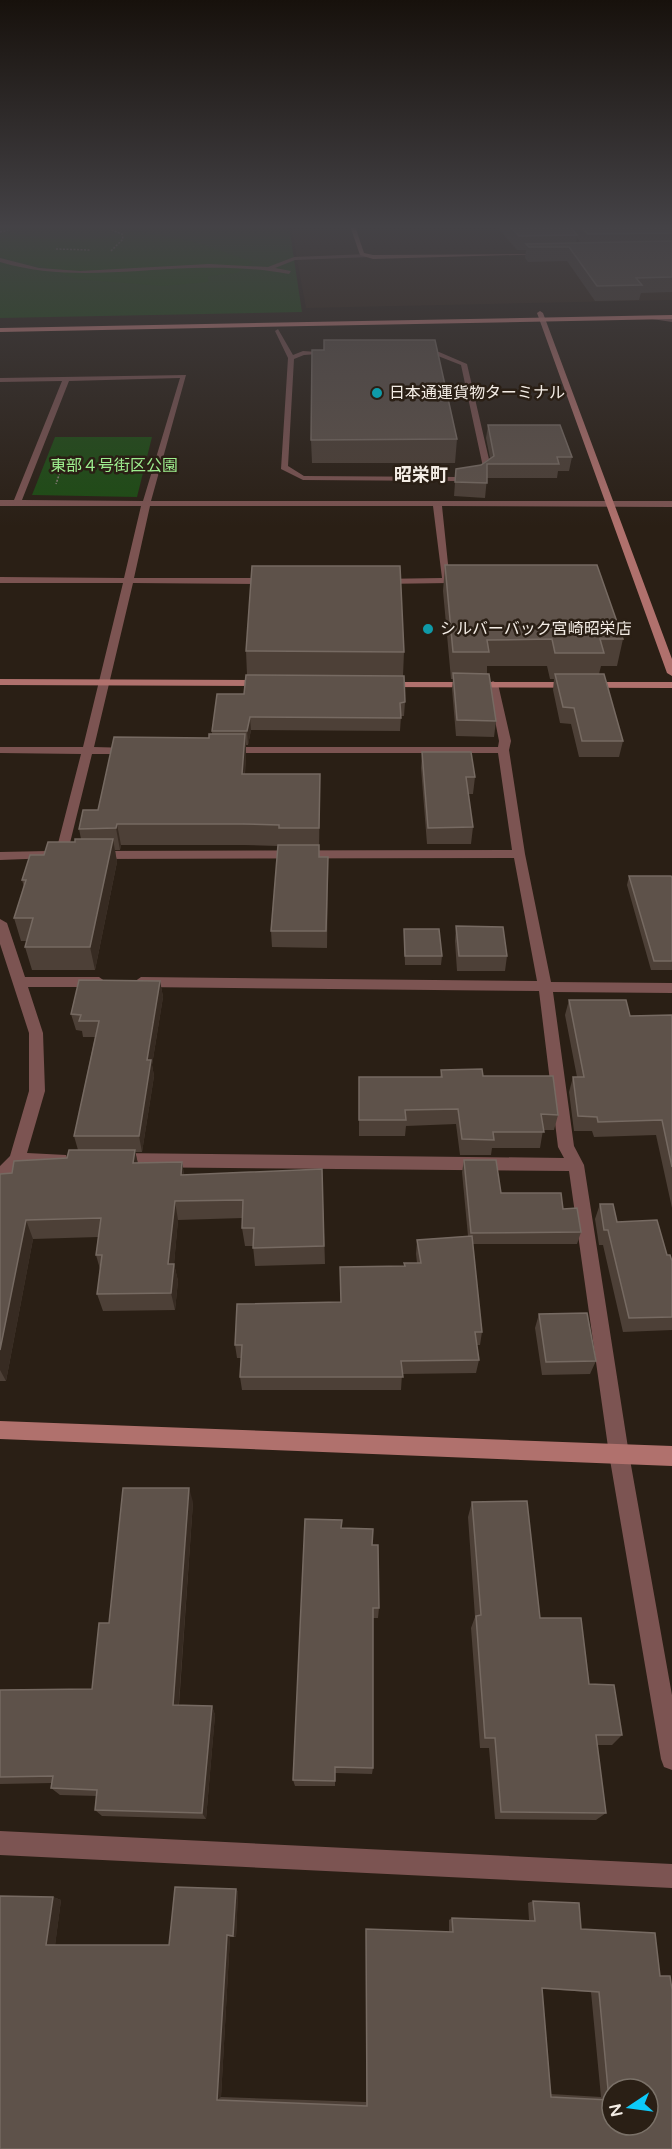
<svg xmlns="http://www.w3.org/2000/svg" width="672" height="2149" font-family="'Varela Round','Noto Sans JP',sans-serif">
  <rect width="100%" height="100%" fill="#2a1f15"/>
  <!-- built -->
  <path fill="#362618" d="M291 226H672V300L306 308Z"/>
  <!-- green -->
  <path fill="#1d4c13" d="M0 226H289L302 312 0 318Z
    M55 437H152L137 497 32 495Z"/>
  <!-- forest -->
  <path fill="#185309" d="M0 231 46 239H95L135 231 192 241 253 262 237 273 208 276V282L163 286 76 279 42 266 0 257Z"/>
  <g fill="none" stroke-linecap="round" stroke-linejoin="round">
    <!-- path -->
    <path stroke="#877e75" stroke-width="1.5" stroke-dasharray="2 1.5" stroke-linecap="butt" d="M0 232 8 230
      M56 249 90 250
      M111 251 123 239 122 234 112 230
      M52 466H62L56 484"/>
    <!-- lane -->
    <path fill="#7c5452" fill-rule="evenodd" d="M368 254 370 257 295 260 275 268 291 271 289 274C257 268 225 267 192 268 127 270 64 281 0 262V258L39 268 80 271 209 264 268 267 294 257Z
      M278 329 293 355 303 351 332 353 304 355 294 359 288 466 304 476 458 477 474 473 483 467 461 365 438 356 417 354 439 352 467 364 491 468 479 477 458 481 303 480 281 469 288 358 275 331Z"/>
    <!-- street -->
    <path fill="#7c5452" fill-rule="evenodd" d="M654 316 672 318V322L652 319Z
      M186 375 151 501H672V507L442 506 450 583 380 584 377 583V579L442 578 433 506H150L134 578H272L277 581 272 584 133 583 94 747 131 748 137 751 131 754H92L67 855 65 858H57L55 855 81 754 0 753V747H83L123 583H0V577L124 578 141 506H0V500H14L62 381 0 382V378ZM180 378 143 501 22 500 69 381Z
      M493 681 498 684 511 741 509 750 525 854 551 982 672 983V993L553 992 574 1146 584 1165 629 1454 672 1695V1770L664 1767 661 1759 609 1454 569 1171 117 1167 111 1165 109 1160 111 1155 117 1153 564 1158 558 1147 539 991 141 987 134 982 141 977 537 981 514 858 96 859 90 855 96 851 512 850 498 753H227L221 750 227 747H498L499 741 488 684Z
      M48 851 54 855 52 858 0 860V852Z
      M0 919 7 923 25 977H99L106 982 99 987H28L43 1033 45 1091 27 1153 66 1155 68 1160 66 1165 60 1167 21 1166 6 1182 0 1184V1166L10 1156 29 1091V1033L0 944Z
      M0 1831 672 1864V1888L0 1855Z"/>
    <!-- secondary -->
    <path fill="#b0716d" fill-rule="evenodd" d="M350 226H355L364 253 373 255 549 254 373 259 360 255Z
      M540 311 543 313 672 659V676L667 673 537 313Z
      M0 679 264 680 269 683 264 686 0 685Z
      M380 682H672V688L384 687 379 684Z
      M0 1421 672 1446V1466L0 1439Z"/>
    <!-- primary -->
    <path fill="#d88682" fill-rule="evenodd" d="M672 315V319L0 332V328Z"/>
  </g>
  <!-- wall -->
  <path fill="#4d4037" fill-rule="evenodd" d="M496 226H672V292L641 293 639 300 595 301 567 261 528 262 525 258 526 250H517ZM577 238 581 243H576Z
    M324 350 457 439 455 463H312L311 440Z
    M488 425 572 457 569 471H558L557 478H487L485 498 454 496 456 469 481 465 490 458 486 438Z
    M445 565 623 639 617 666H601L599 674 623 741 619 757H579L571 724 560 723 553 690 554 679H550L547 666H487V674L496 721 494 737 456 736 452 689 453 679H451L443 591Z
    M246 651 404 652 403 676 405 702 404 716H401L400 731 251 730 248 745H246V755L245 774H320L319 857 328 874 327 948 272 947 271 931 278 846 244 845H121L120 850H115L117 862 95 970H32L25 947 27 941H21L14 918 24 887 22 880 44 855 81 839 79 829 98 810 209 738 212 734V731L244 694 247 675Z
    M422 752 475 777 473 794H468L473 827 471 844H427L421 768Z
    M629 876 672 878V970H651L627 885Z
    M456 926 507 956 505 971H457L455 941Z
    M404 929 442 956 441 965H405Z
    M160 981 163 997 152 1065 154 1076 142 1152H135L138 1163 182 1162 184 1175 322 1169 325 1264 255 1266 253 1246H245L242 1228 243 1218 178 1220 174 1264 178 1281 175 1310 103 1311 97 1294 100 1269 96 1255 98 1237 33 1239 6 1381H0V1174L12 1173 67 1158 78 1150 74 1136 95 1037H83L82 1031 76 1030 71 1014Z
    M569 1000 630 1016 672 1015V1208L656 1135 594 1137 592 1131H574L569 1092 573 1077H577L565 1015Z
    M441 1070 483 1076 558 1115 554 1130H543L540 1148H492L491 1155H460L456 1124 406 1126 405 1136H359V1077H440Z
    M464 1160 501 1193 563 1209 581 1232 577 1244H473L482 1332 480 1345H477L479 1360 476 1373 402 1374 401 1390H242L240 1377 241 1358H237L235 1345 341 1302 340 1267 404 1266V1263H417L416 1254 417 1240 468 1236 462 1172Z
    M600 1204 617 1222 667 1255 672 1261V1330L623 1332 603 1245H599L595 1219Z
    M539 1314 596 1361 590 1374 542 1375 535 1328Z
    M193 1502 179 1705 212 1706 215 1715 206 1819 102 1816 95 1810 97 1796 60 1795 51 1788 52 1783 0 1784V1690L92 1689 109 1623Z
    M472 1502 540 1618 589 1684 622 1735 612 1745H597L606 1813 596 1820 495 1819 489 1748H480L471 1628 475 1617 468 1517Z
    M342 1528 372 1545 379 1608 378 1618H373V1768L372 1774 335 1773V1786H295L293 1780Z
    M236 1889 238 1892 236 1937H230L221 2097 366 2102V1929L449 1932V1920L452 1918 529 1920 528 1903 533 1901 660 1976 672 2149H0L53 1897 61 1900 55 1945H169ZM542 1989 591 1992 601 2097 551 2094Z"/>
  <!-- shaded-wall -->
  <path fill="#372b22" d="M250 717 251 730 248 745 247 731Z
    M245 734 246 755 243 795 242 774Z
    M117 824 121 845 120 850 116 828Z
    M113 839 117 862 95 970 90 947Z
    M160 981 163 997 152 1065 154 1076 142 1152 139 1136 147 1060Z
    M135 1150 139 1169 133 1163Z
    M182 1162 185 1181 181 1175Z
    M175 1201 178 1220 174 1264 178 1281 175 1310 171 1293 168 1264Z
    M26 1220 33 1239 6 1381 0 1370V1350Z
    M189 1488 193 1502 178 1714 173 1705Z
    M212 1706 215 1715 206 1819 202 1813Z
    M236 1889 238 1892 236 1937 233 1936Z
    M53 1897 61 1900 55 1946 46 1945Z
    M227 1935 230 1937 221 2097 217 2100Z"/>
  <!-- building -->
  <path fill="#5e524a" stroke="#766a62" stroke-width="1.5" fill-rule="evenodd" d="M510 226H570L577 235 519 236Z
    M580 226H672V233L588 234Z
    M672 241V277L636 278 642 285 597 286 569 247H529L526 244Z
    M324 340H435L457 439 311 440 312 350H324Z
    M488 425H560L572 457H557L559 464H487V483L455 482 456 469 481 465 494 456Z
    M445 565H597L623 639H600L604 653H555L552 639 487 640 489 652H453Z
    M252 566H400L404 652 246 651Z
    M453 673 489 674 496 721 457 720Z
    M555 674H604L623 741H582L574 708 563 707Z
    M246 675 404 676 405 702 400 703 401 718 250 717 247 731H212L217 694H244Z
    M209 734H245L242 774H320L319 828H279V825L243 824H117L116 828 79 829 83 810H98L114 737 209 738Z
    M422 752H471L475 777H466L473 827 428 828Z
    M75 839H113L90 947H25L33 918H14L26 880H22L30 855H44L48 842H75Z
    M278 845H319V857H328L326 931H271Z
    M629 876H671L672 878V961H654Z
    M456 926 503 927 507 956H459Z
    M404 929H439L442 956H405Z
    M79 980 160 981 147 1060H151L139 1136H74L99 1021H79L81 1015 71 1014Z
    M569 1000H626L630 1016 672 1015V1167L662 1120 598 1122 597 1117 578 1116 573 1077H584Z
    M482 1069 483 1076H553L558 1115 541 1114 544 1132H493L494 1140 462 1139 458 1109 405 1110 406 1120H359V1077H442L441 1070Z
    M69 1150H135L133 1163 182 1162 181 1175 322 1169 324 1246 253 1248 254 1228H242L243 1200 175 1201 168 1264H174L171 1293 97 1294 102 1255H96L101 1218 26 1220 0 1350V1174L12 1173 14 1161 67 1158Z
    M464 1160H496L501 1193H561L563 1209 577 1208 581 1232 471 1233Z
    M600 1204H613L617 1222 657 1220 667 1255H670L672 1261V1317L629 1318 608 1230H604Z
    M472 1236 482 1332H475L479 1360 401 1361 403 1377H240L242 1345H235L237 1304 341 1302 340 1267 405 1266 404 1263H421L417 1240Z
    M587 1313 596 1361 546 1362 539 1314Z
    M123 1488H189L173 1705 212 1706 202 1813 95 1810 97 1790 51 1788 53 1776 0 1777V1690L92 1689 99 1623H109Z
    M527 1501 540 1618H581L589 1684 614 1685 622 1735H596L606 1813 501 1812 495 1738H485L476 1616 481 1615 472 1502Z
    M305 1519 342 1520 341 1528 373 1529 372 1545H378L379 1608H373V1768L335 1767V1781L293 1780Z
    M175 1887 236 1889 233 1936 227 1935 217 2100 367 2106 366 1929 453 1932 452 1918 535 1921 533 1901 579 1903 581 1929 655 1933 660 1976H670L672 1990V2149H0V1896L53 1897 46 1945H169ZM542 1988 599 1992 609 2100 551 2097ZM612 2089H648V2125H612Z"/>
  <!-- sky -->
  <linearGradient id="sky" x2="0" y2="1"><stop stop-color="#17110c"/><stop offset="0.43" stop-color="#444246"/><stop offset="1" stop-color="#444246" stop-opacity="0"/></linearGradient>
  <rect width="672" height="527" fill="url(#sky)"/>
  <!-- markers -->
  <g fill="#0f9aa8" stroke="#2a1f15" stroke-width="2">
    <circle cx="377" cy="393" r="6"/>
    <circle cx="428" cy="629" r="6"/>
  </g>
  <g text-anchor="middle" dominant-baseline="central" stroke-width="5" stroke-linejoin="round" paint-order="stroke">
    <!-- far-poi labels -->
    <g font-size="16" fill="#f3ece5" stroke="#2a1f15" text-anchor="start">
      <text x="389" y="393">日本通運貨物ターミナル</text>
      <text x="440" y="629">シルバーバック宮崎昭栄店</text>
    </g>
    <!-- far-park labels -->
    <g font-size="16" fill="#9ded8e" stroke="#2a1f15">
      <text x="114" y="466">東部４号街区公園</text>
    </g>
    <!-- far-quarter labels -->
    <g font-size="18" font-weight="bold" fill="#f3ece5" stroke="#2a1f15">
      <text x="421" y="475">昭栄町</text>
    </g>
  </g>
  <!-- north arrow -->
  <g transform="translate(630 2107) rotate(257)"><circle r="28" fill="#2a1f15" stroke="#7a7168" stroke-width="1.5"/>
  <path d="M0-4.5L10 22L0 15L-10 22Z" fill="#0dcafa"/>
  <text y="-9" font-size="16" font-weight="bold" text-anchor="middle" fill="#f3ece5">N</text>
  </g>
</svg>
